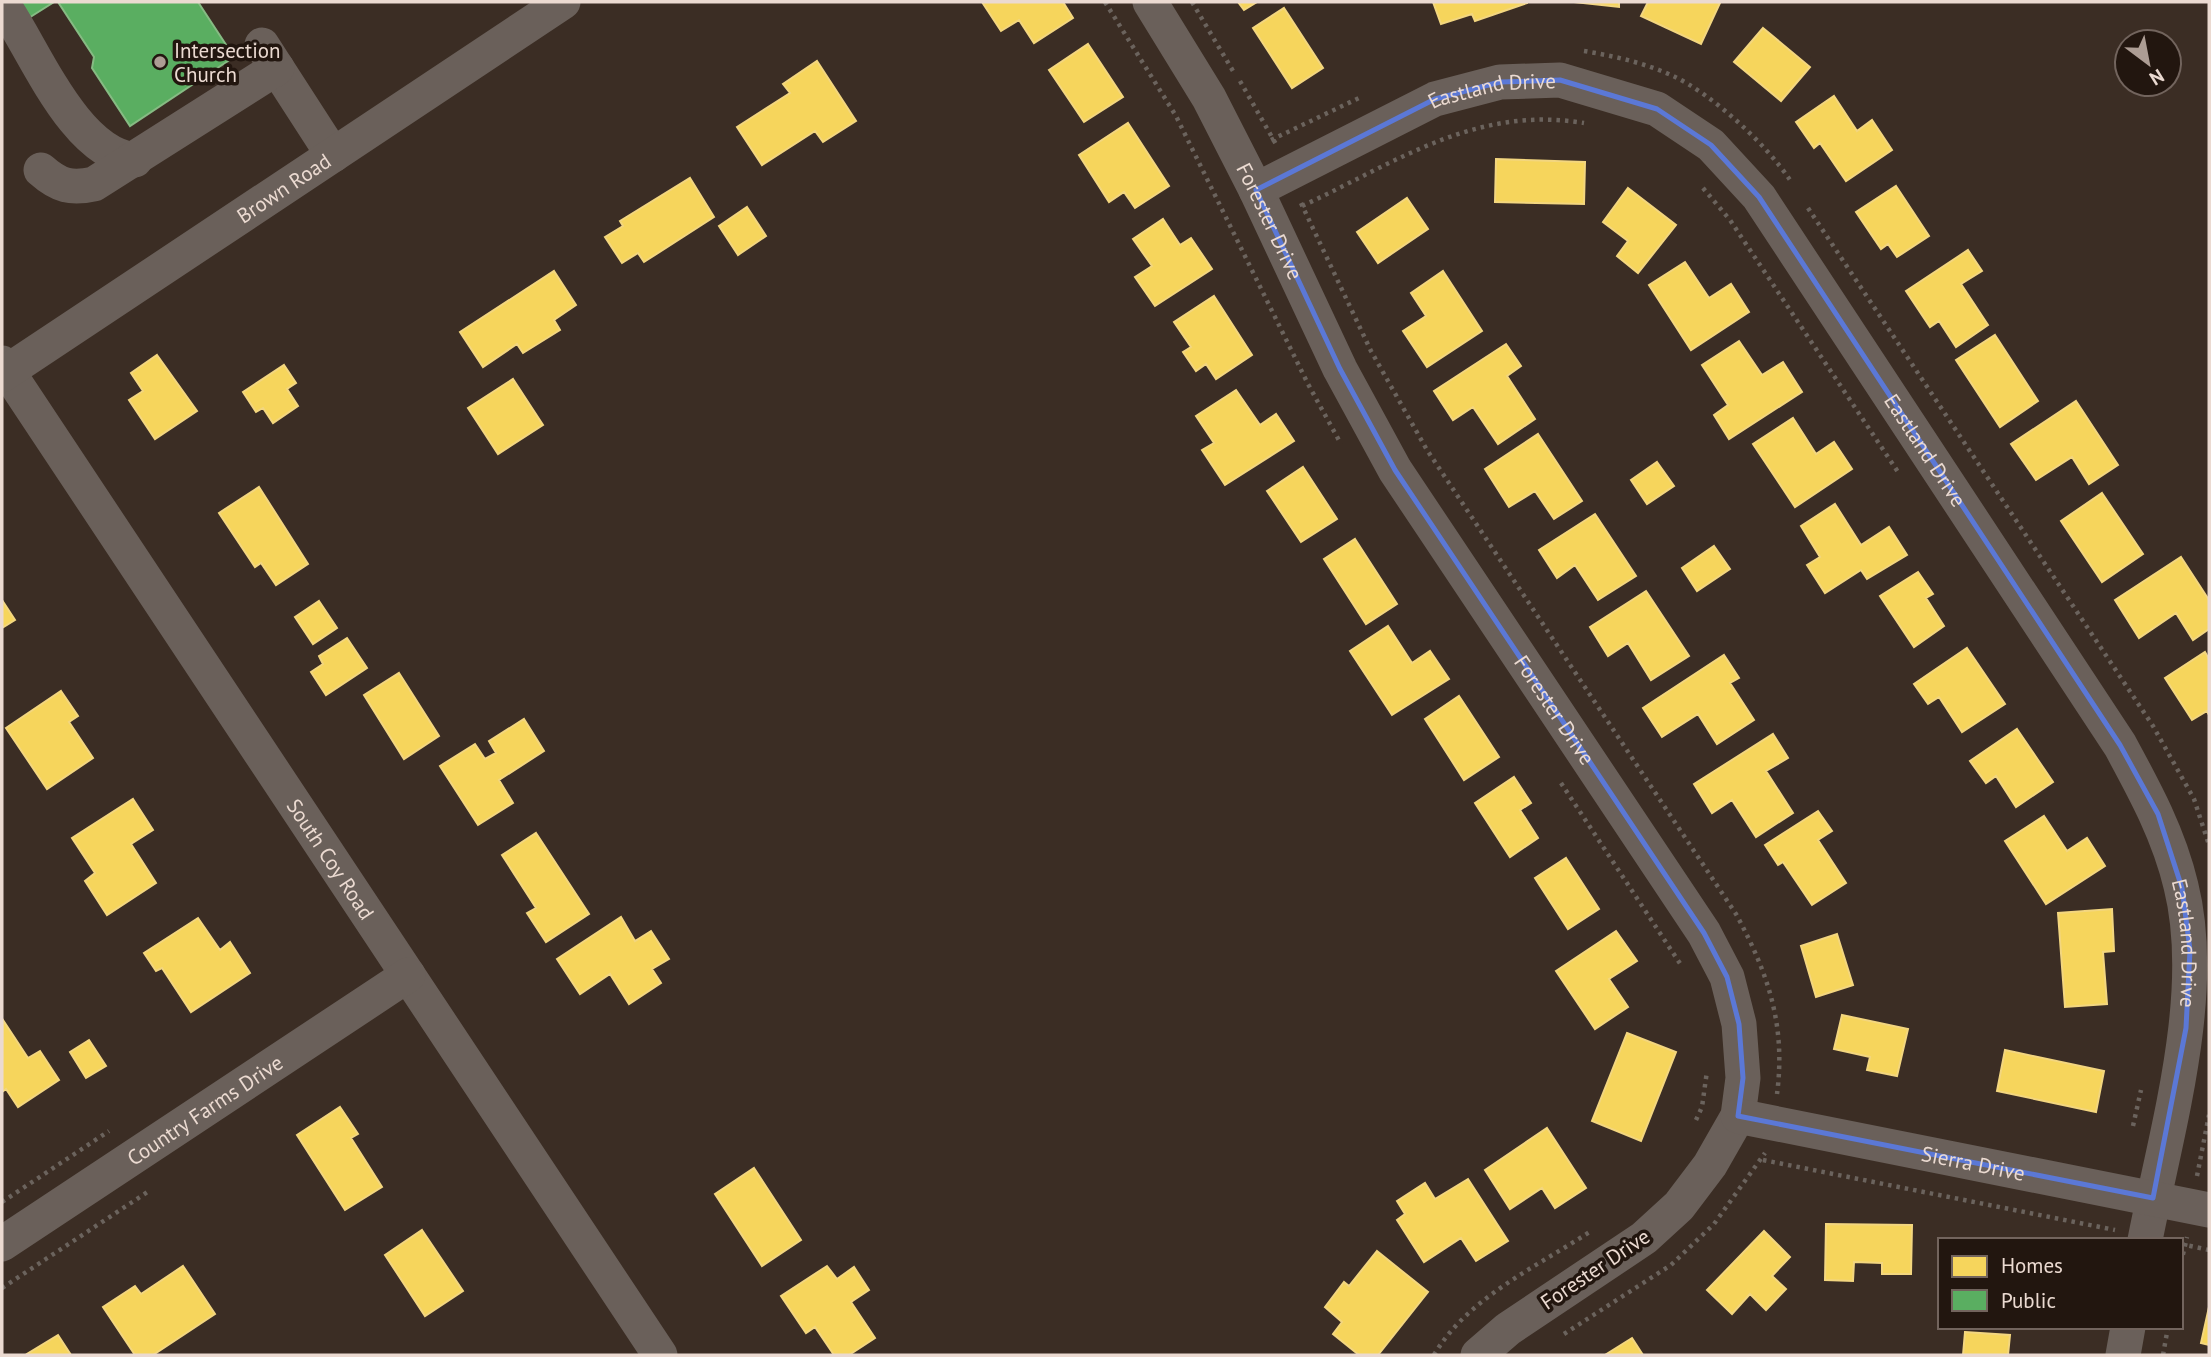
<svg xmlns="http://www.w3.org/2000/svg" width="2211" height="1357" font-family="'PT Sans',sans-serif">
  <rect width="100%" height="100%" fill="#3b2d24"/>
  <!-- homes -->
  <path fill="#f6d55c" stroke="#f3d67f" stroke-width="2" d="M982 2H1063L1073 18 1034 43 1019 20 1001 31Z
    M1238 2H1257L1244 10Z
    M1433 2H1527V3L1475 21 1472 14 1441 24Z
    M1574 2H1619V7Z
    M1648 2H1716L1720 3 1701 44 1641 16Z
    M1284 8 1323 68 1292 88 1253 28Z
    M1763 28 1810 67 1781 101 1734 62Z
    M1088 44 1123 97 1084 122 1049 70Z
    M817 61 856 121 823 142 815 131 762 165 737 127 790 93 783 84Z
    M1834 96 1857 131 1872 120 1892 150 1846 181 1820 143 1814 148 1796 122Z
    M1128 123 1169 186 1135 208 1124 192 1109 202 1079 155Z
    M1496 159 1585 162 1584 204 1495 202Z
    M690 178 714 217 644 262 638 253 622 263 605 237 623 226 620 221Z
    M1896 186 1929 236 1897 257 1888 244 1881 249 1856 212Z
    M1628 188 1676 225 1638 273 1617 256 1628 241 1603 222Z
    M1407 198 1428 229 1378 263 1357 232Z
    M747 207 766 236 738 255 719 226Z
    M1163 219 1180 245 1191 238 1212 269 1155 306 1135 277 1152 266 1133 239Z
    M1968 250 1982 271 1961 284 1988 325 1956 347 1939 321 1930 327 1906 291Z
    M1685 262 1709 298 1731 284 1749 312 1691 350 1649 285Z
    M554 271 576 305 554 320 560 330 523 353 517 344 483 367 460 332Z
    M1443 271 1482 331 1427 367 1403 331 1426 316 1411 293Z
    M1214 296 1252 355 1216 379 1206 364 1196 371 1183 352 1191 347 1174 322Z
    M1995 335 2038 401 2000 427 1956 360Z
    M1739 341 1762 375 1783 362 1802 392 1729 439 1714 415 1728 405 1702 365Z
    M1506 344 1521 366 1507 376 1535 419 1498 444 1473 407 1453 420 1434 391Z
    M157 355 197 411 155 439 129 400 143 391 131 373Z
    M284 365 296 383 287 389 298 406 273 423 263 408 256 412 243 392Z
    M513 379 543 425 498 454 468 408Z
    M1236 390 1260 425 1276 414 1294 441 1225 485 1202 450 1214 443 1196 416Z
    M2076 401 2118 465 2089 484 2072 457 2036 480 2011 444Z
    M1793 418 1816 454 1834 442 1852 469 1795 507 1753 444Z
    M1538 434 1582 501 1554 519 1535 491 1509 507 1485 469Z
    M1657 462 1674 486 1647 504 1631 480Z
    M1303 467 1337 519 1301 542 1267 491Z
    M259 487 308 564 276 585 261 563 255 567 219 513Z
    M2102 493 2143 554 2102 582 2061 521Z
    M1835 504 1861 545 1889 527 1907 555 1867 579 1861 570 1825 593 1807 565 1820 557 1801 526Z
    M1595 514 1636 576 1598 600 1575 565 1557 578 1539 550Z
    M1355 539 1397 604 1366 624 1324 559Z
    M1714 546 1730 569 1697 591 1682 568Z
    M2181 557 2209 600V629L2193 640 2176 613 2139 638 2115 600Z
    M1918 572 1933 594 1926 598 1944 626 1914 647 1880 596Z
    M1646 591 1689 656 1651 680 1628 643 1608 656 1590 627Z
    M2 600 15 620 2 628Z
    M319 601 337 628 313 644 295 617Z
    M1388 626 1412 663 1430 651 1449 679 1392 715 1350 651Z
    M347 638 367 668 326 695 311 672 323 664 319 656Z
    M1967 648 2005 704 1962 732 1939 697 1928 704 1914 684Z
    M2205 652 2209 659V715L2207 711 2192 720 2165 678Z
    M1724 655 1739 678 1730 683 1754 720 1717 744 1698 714 1662 737 1643 708Z
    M399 673 439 736 404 759 364 695Z
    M61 691 78 716 69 722 93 758 47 789 6 728Z
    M1459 696 1499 757 1464 780 1425 719Z
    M524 719 544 751 499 780 513 803 478 825 440 766 475 744 485 759 496 753 489 741Z
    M2017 729 2053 782 2016 807 1996 776 1986 783 1970 761Z
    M1773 734 1788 758 1766 771 1793 813 1756 837 1732 800 1712 813 1694 784Z
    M1514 777 1531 803 1520 810 1538 838 1510 857 1475 803Z
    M133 799 153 830 131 844 156 883 107 915 85 881 95 873 72 838Z
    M1818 811 1832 831 1818 840 1846 883 1812 905 1783 862 1778 865 1765 845Z
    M2044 816 2067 851 2087 838 2105 866 2046 904 2005 841Z
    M536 833 589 914 546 942 527 913 536 908 502 855Z
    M1566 858 1599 909 1568 929 1535 878Z
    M2112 909 2114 951 2103 952 2107 1004 2065 1007 2058 913Z
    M621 917 635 941 651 931 669 959 652 969 661 983 629 1004 610 974 580 994 557 959Z
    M198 918 220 950 230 942 250 973 191 1012 162 968 156 971 144 953Z
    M1616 931 1637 961 1609 979 1628 1007 1595 1029 1556 971Z
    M1837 934 1853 985 1816 997 1801 946Z
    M1842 1015 1908 1029 1897 1076 1867 1070 1870 1057 1834 1049Z
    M3 1020 28 1058 40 1051 59 1080 18 1107 6 1089 2 1092Z
    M1627 1033 1676 1052 1641 1141 1592 1121Z
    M89 1040 106 1066 86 1078 70 1052Z
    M2005 1050 2104 1071 2096 1112 1997 1091Z
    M340 1107 358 1134 351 1138 382 1187 345 1210 297 1135Z
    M1547 1128 1586 1188 1555 1208 1542 1188 1510 1209 1485 1170Z
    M754 1168 801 1240 762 1266 715 1194Z
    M1468 1179 1508 1241 1476 1261 1461 1238 1424 1262 1397 1220 1405 1214 1397 1201 1425 1183 1435 1199Z
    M1826 1224 1912 1225 1911 1274H1882V1263L1854 1262 1853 1281 1825 1280Z
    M422 1230 463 1291 425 1316 385 1255Z
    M1764 1231 1790 1257 1772 1276 1786 1289 1766 1310 1750 1294 1732 1314 1707 1290Z
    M1377 1251 1428 1292 1378 1355H1359L1333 1334 1342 1322 1325 1307 1344 1282 1349 1286Z
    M183 1266 215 1314 153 1355H135L103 1307 135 1286 141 1294Z
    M827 1266 837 1279 854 1267 869 1290 851 1302 875 1338 849 1355H834L815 1327 806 1333 781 1296Z
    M2209 1307V1345L2201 1343Z
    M1965 1332 2010 1335 2008 1355H1963Z
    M58 1335 71 1355H28L27 1354Z
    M1632 1338 1643 1355H1605Z"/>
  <!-- public -->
  <path fill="#5aae61" stroke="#86bb83" stroke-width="2" d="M9 2H54L16 26Z
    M58 2H198L234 57 130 126 92 68 94 57Z"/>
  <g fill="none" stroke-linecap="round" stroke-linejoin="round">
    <!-- path -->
    <path stroke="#6b635d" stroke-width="4.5" stroke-dasharray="3.5 5" stroke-linecap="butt" d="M1105 2 1176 116 1308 384 1341 444
      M1192 2 1233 71
      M1584 51C1614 56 1645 63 1673 76 1712 94 1766 144 1790 180
      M1240 81 1277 146
      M1271 140 1361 97
      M1703 188 1730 220 1898 472
      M1301 203 1371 351 1427 450 1736 914C1768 973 1786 1025 1777 1094
      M1302 206C1397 162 1476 105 1584 123
      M1808 208 2153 726 2194 799 2209 845
      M1561 783 1681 965
      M1696 1120 1702 1107 1707 1071
      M2133 1126 2141 1090
      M1763 1160 2115 1230
      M2197 1176 2209 1115
      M2 1202 109 1131
      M2181 1244 2209 1250
      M2181 1263 2187 1237
      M2 1288 149 1191
      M1564 1334 1671 1265 1714 1224 1765 1153
      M1434 1355C1467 1298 1538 1266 1591 1231
      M2163 1355 2168 1327"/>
    <!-- minor -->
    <g stroke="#6a605a" stroke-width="35">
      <path id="s1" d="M1150 2 1209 98 1256 190 1340 369 1395 470 1704 933 1727 977 1739 1024 1743 1078 1738 1116 1710 1165 1679 1206 1644 1238 1508 1329 1478 1355"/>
      <path d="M2 3C34 48 73 153 135 160"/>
      <path d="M262 45 333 155"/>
      <path d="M41 170C59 186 71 189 94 184L277 68"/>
      <path id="s2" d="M1256 190 1435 99 1500 82 1560 80 1657 109 1711 145 1759 197 2120 745C2145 791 2169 835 2181 886 2208 994 2166 1132 2145 1240"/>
      <path id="s3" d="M2 363 660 1355"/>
      <path id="s4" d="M2 375 563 2"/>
      <path id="s5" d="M1738 1116 2209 1210"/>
      <path id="s6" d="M2 1244 408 975"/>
      <path d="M2123 1355 2128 1327"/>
    </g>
  </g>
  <!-- marked area -->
  <path fill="none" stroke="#5b78d6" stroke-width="5" stroke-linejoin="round" d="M1560 80 1657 109 1711 145 1759 197 2120 745 2158 814 2182 888 2190 950 2186 1028 2153 1198 1738 1116 1743 1078 1739 1024 1727 977 1704 933 1395 470 1340 369 1256 190 1435 99 1500 82Z"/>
  <!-- markers -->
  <circle fill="#ad9d94" stroke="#22160f" stroke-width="2.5" cx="160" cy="62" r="7"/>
  <g text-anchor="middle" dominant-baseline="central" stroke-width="7" stroke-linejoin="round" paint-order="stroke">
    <!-- poi labels -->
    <g font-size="21" fill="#ebdad1" stroke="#22160f" text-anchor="start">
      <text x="174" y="50">Intersection<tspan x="174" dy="24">Church</tspan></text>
    </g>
    <!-- street labels -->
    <g font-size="21" fill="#ebdad1" stroke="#22160f">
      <text stroke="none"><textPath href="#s2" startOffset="259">Eastland Drive</textPath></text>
      <text stroke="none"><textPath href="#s4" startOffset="338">Brown Road</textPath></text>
      <text stroke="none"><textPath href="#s1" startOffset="250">Forester Drive</textPath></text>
      <text stroke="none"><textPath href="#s2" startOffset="868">Eastland Drive</textPath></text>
      <text stroke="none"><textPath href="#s1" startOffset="817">Forester Drive</textPath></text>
      <text stroke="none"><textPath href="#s3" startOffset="595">South Coy Road</textPath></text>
      <text stroke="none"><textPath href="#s2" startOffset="1433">Eastland Drive</textPath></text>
      <text stroke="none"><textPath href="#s6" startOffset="243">Country Farms Drive</textPath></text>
      <text stroke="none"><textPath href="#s5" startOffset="240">Sierra Drive</textPath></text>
      <text transform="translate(1595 1269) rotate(-34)">Forester Drive</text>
    </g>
  </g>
  <!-- border -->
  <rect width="2211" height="1357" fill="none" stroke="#ebdad1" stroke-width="7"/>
  <!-- legend -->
  <rect x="1938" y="1238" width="245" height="91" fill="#22160f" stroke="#72645d" stroke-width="2"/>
  <rect x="1952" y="1256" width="35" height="21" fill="#f6d55c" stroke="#72645d" stroke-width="2"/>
  <text x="2001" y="1273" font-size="21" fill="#ebdad1">Homes</text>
  <rect x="1952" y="1290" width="35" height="21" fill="#5aae61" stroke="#72645d" stroke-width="2"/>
  <text x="2001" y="1308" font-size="21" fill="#ebdad1">Public</text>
  <!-- north arrow -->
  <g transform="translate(2148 63) rotate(148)"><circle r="33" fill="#22160f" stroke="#72645d" stroke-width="2"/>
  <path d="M0-5L12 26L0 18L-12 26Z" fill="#ad9d94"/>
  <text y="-10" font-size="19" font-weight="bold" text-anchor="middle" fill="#ebdad1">N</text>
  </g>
</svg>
